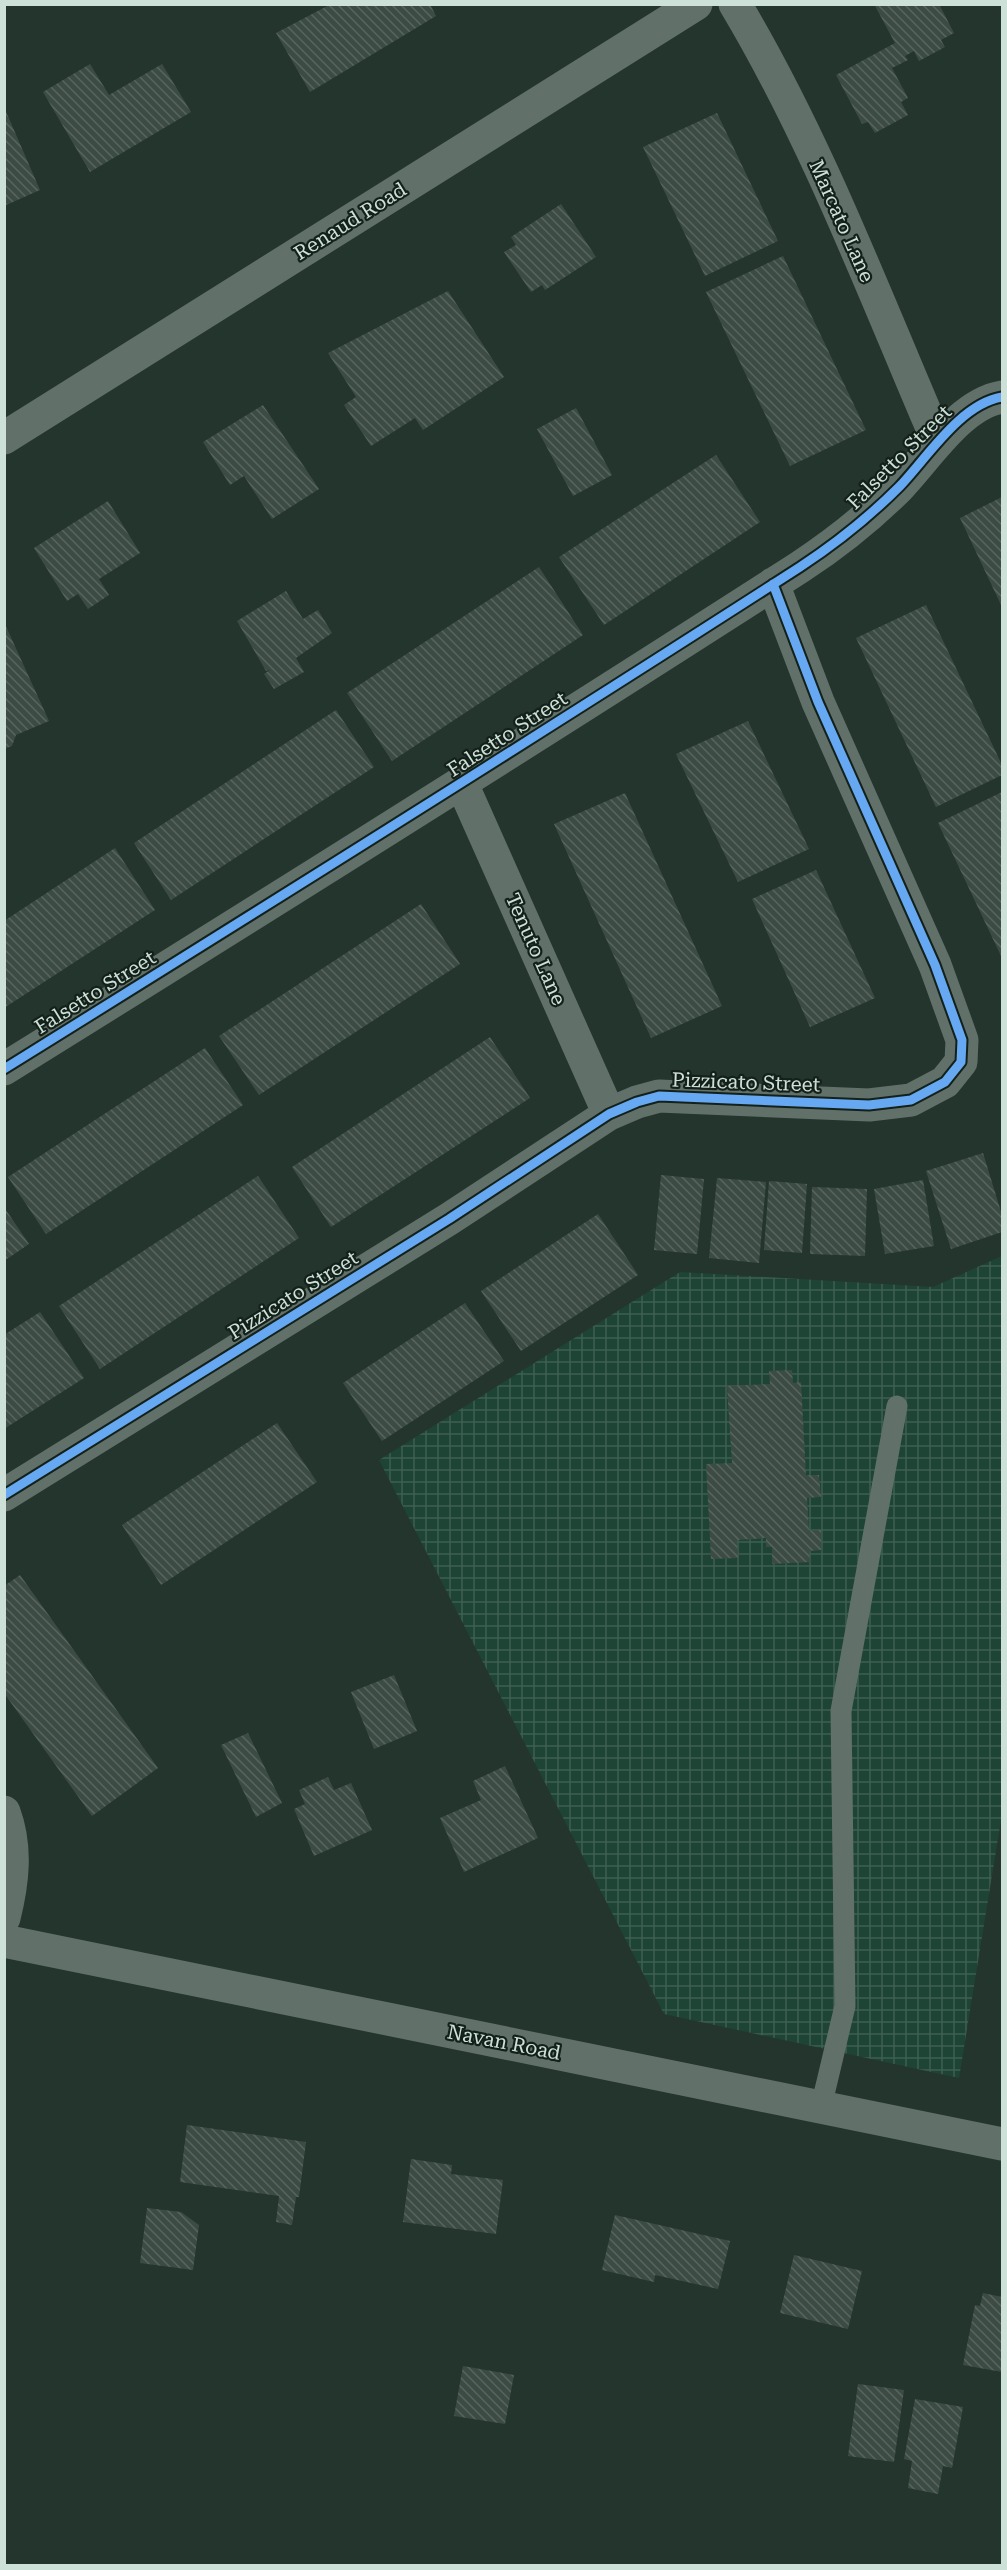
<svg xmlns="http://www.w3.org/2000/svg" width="1007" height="2570" font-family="'Roboto Serif',serif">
  <defs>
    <pattern id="industrial-grid" width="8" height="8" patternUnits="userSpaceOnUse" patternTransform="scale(1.5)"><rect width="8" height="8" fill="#1d4434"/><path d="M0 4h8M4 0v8" fill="none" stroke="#3d5f51"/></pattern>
    <pattern id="building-back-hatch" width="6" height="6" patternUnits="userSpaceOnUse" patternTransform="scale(1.5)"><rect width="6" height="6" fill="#3d4b45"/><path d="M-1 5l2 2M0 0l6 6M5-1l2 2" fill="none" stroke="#58655f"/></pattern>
  </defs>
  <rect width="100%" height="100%" fill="#24352e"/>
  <!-- industrial -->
  <path fill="url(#industrial-grid)" d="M1002 1256V1814L959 2078 664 2014 379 1460 680 1272 933 1287Z"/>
  <!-- building -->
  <path fill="url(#building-back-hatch)" d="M331 4H430L436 16 310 92 276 33Z
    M874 4H939L954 33 941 40 945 47 919 61 914 51 905 56 908 60 892 68 908 98 901 102 908 115 875 133 868 122 862 124 836 75 895 43Z
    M90 64 109 95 162 64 191 112 90 172 43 92Z
    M4 107 40 190 4 206Z
    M717 113 778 241 705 276 643 147Z
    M561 204 596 257 545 290 542 285 531 292 504 252 516 245 511 237Z
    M783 256 866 430 790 466 706 292Z
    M448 291 504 377 423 430 415 418 371 446 344 405 356 397 328 353Z
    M263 405 319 489 272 519 244 476 230 485 203 442Z
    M576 408 612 475 573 496 537 429Z
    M716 455 760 522 604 625 559 557Z
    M1002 497V607L960 518Z
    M108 501 140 553 99 579 109 595 88 609 78 594 67 601 34 548Z
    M539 567 583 635 392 761 347 693Z
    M286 591 303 619 318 610 332 633 296 658 304 672 274 689 264 674 270 670 266 671 237 621Z
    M926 605 1002 765V775L936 807 856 638Z
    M4 622 49 721 16 735 12 746 4 749Z
    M336 710 374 767 171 900 134 843Z
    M748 721 809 849 738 882 676 754Z
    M1002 792V958L938 823Z
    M625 793 722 1006 651 1038 554 824Z
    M115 848 155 910 4 1008V921Z
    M816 870 875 998 810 1027 752 899Z
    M421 904 460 964 259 1095 219 1036Z
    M490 1037 530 1098 331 1227 292 1167Z
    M205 1048 243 1105 46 1234 8 1177Z
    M983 1153 1002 1215V1232L951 1249 926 1171Z
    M661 1175 704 1179 697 1254 654 1250Z
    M258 1176 299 1238 100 1369 59 1306Z
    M717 1178 766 1182 759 1263 709 1258Z
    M923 1180 934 1246 885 1254 874 1189Z
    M769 1181 807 1184 802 1253 764 1250Z
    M812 1187 867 1189 865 1256 810 1254Z
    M4 1207 29 1244 4 1261Z
    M598 1214 638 1275 521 1351 481 1291Z
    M465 1303 504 1361 382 1441 343 1383Z
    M40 1312 84 1378 4 1429V1335Z
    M792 1370 793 1383 801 1382 806 1475H819L821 1497 807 1498 809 1531 821 1530V1550L809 1551 810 1562 772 1564V1547H766V1538L737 1540 738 1558 711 1559 706 1464 732 1463 727 1386 770 1384 769 1371Z
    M277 1423 317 1482 161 1585 122 1525Z
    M20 1575 158 1768 92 1816 4 1693V1586Z
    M394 1675 417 1731 374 1749 351 1692Z
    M248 1733 282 1803 256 1817 221 1745Z
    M505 1766 538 1838 464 1872 440 1818 481 1800 473 1781Z
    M328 1777 334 1790 351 1783 372 1830 314 1856 294 1809 305 1804 299 1790Z
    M187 2125 306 2142 299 2197H296L292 2225 276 2222 279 2196 180 2182Z
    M411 2159 452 2165 451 2174 503 2180 496 2234 403 2222Z
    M147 2208 181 2212 199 2225 193 2270 140 2263Z
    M615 2215 730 2241 718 2289 655 2275 654 2282 602 2270Z
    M794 2255 862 2271 848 2329 780 2313Z
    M983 2293 1002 2297V2372L963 2365 975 2305 980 2306Z
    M463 2366 514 2375 505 2424 454 2416Z
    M858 2384 904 2390 894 2462 848 2456Z
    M915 2399 963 2407 952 2468 943 2466 938 2494 908 2488 912 2461 904 2459Z"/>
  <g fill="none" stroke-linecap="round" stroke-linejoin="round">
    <!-- lane -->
    <path stroke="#62706a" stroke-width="21" d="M821 2107 845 2006 841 1711 897 1406"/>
    <!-- street -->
    <path stroke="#62706a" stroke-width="33" d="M735 4C817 141 875 296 938 442
      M462 784 609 1114
      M4 1069C271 903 536 737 800 567 835 544 869 517 899 487 927 458 960 404 1002 397
      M4 1495 449 1219 609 1114 637 1102 659 1096 869 1105 911 1100 945 1082 961 1062 962 1040 935 965 818 702 773 584
      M4 1812C17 1847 13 1882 4 1918"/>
    <!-- secondary -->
    <path stroke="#62706a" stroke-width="33" d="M4 438 696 4
      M4 1941 1002 2144"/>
    <!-- cycleway casing -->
    <g stroke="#13211a" stroke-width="13">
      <path id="cycleway" d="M4 1069C271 903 536 737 800 567 835 544 869 517 899 487 927 458 960 404 1002 397
        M4 1495 449 1219 609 1114 637 1102 659 1096 869 1105 911 1100 945 1082 961 1062 962 1040 935 965 818 702 773 584"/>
    </g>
    <!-- cycleway -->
    <use href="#cycleway" stroke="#66a8f1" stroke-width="9"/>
  </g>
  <g text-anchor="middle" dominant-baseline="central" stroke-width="4.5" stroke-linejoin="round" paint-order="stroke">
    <!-- street labels -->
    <g font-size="20" fill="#cee1d8" stroke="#13211a">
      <text transform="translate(350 221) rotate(-32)">Renaud Road</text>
      <text transform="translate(842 221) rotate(66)">Marcato Lane</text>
      <text transform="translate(899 457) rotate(-45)">Falsetto Street</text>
      <text transform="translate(507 734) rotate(-33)">Falsetto Street</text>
      <text transform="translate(536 949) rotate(66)">Tenuto Lane</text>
      <text transform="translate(95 992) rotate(-32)">Falsetto Street</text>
      <text transform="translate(746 1082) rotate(2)">Pizzicato Street</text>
      <text transform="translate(293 1295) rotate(-32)">Pizzicato Street</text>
      <text transform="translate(504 2042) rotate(11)">Navan Road</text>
    </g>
  </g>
  <!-- border -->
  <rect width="1007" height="2570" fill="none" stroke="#cee1d8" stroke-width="12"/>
</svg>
